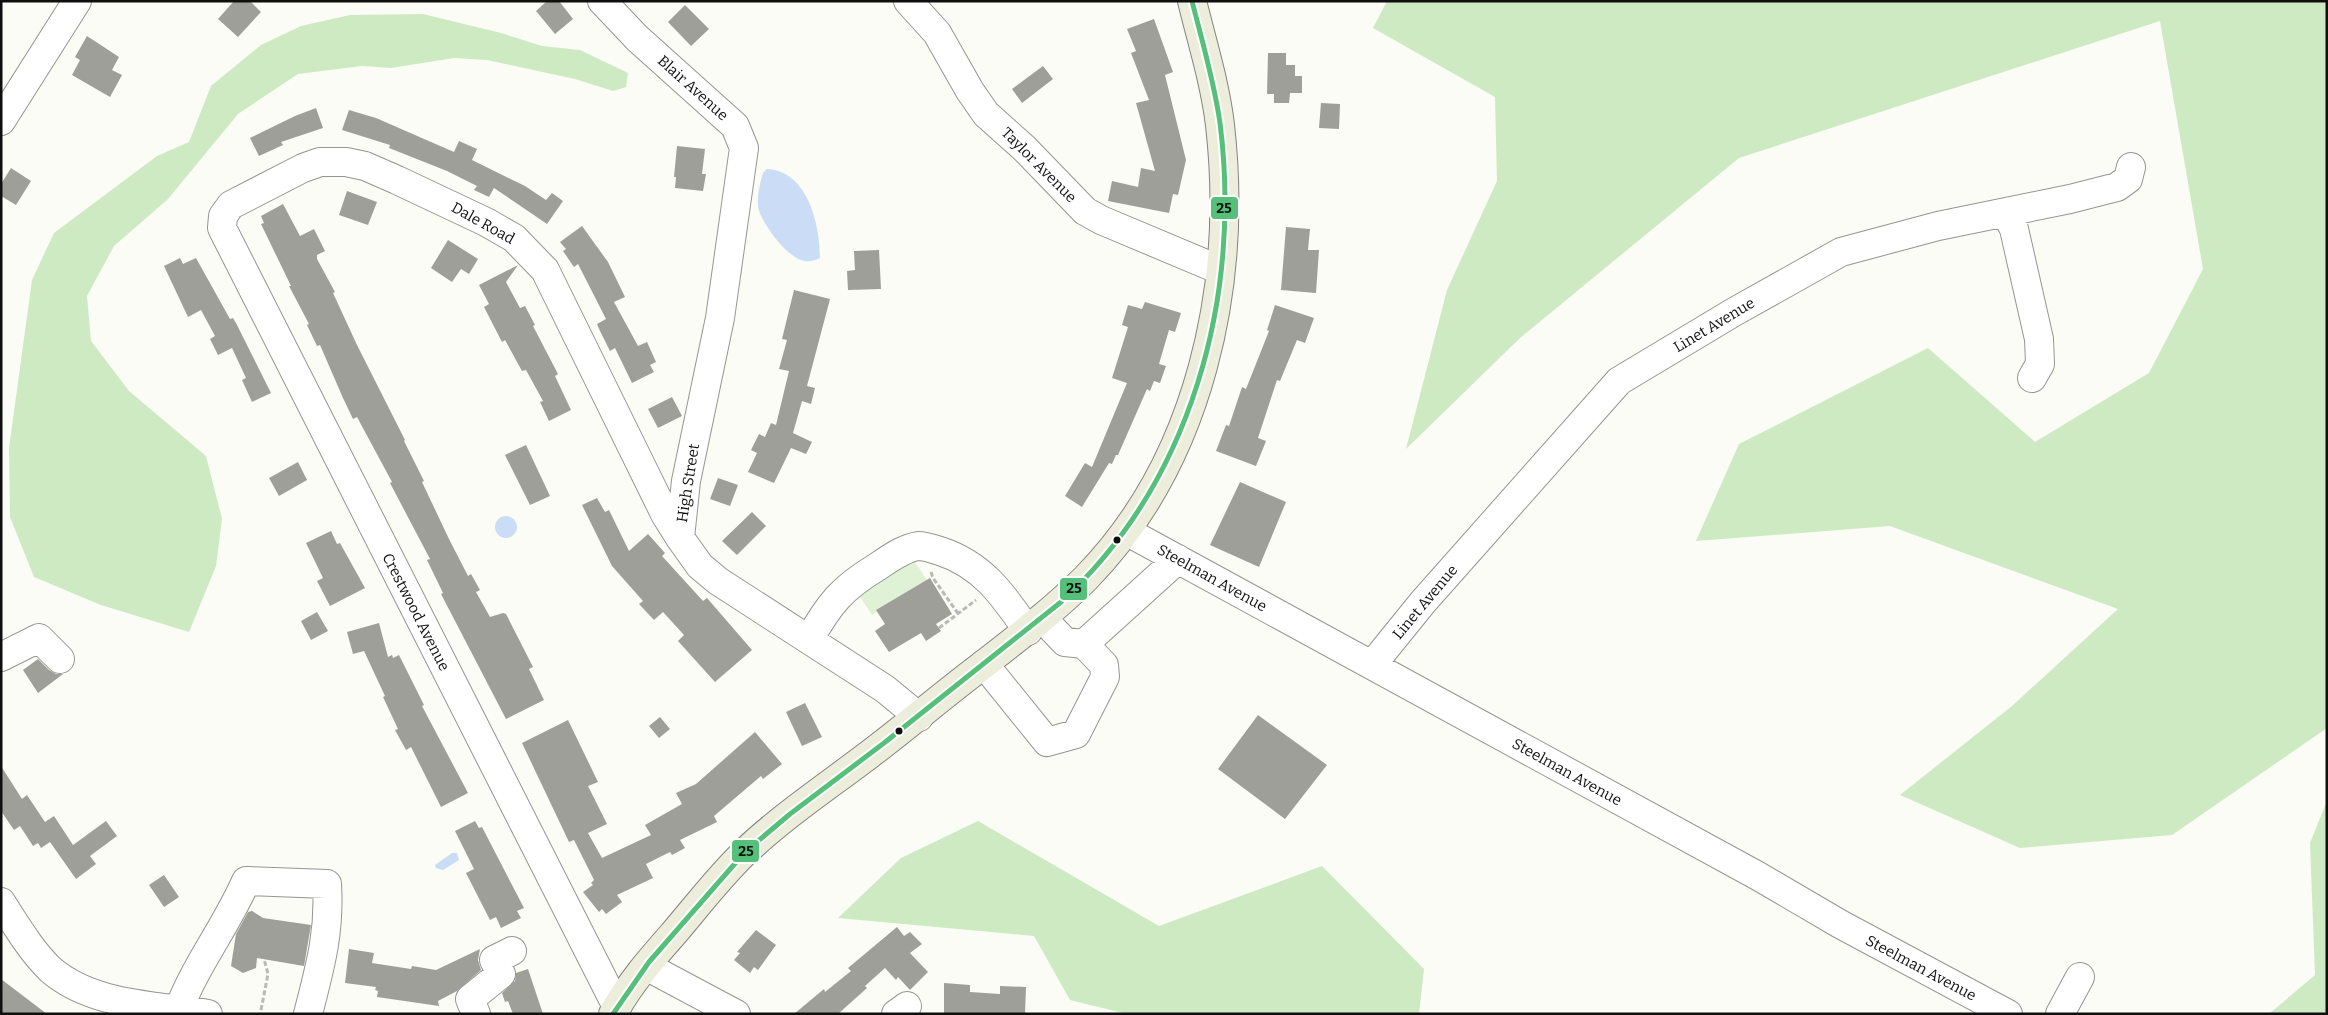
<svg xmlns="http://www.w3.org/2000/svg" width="2328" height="1015" font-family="Bitter,serif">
  <rect width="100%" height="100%" fill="#fbfcf5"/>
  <!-- green -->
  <path fill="#dff2d5" d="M913 559 927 580 872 615 859 595Z"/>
  <!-- forest -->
  <path fill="#cdeac3" d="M1387 1H2327V728L2172 835 2020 848 1900 795 2012 706 2118 609 1890 526 1696 541 1739 444 1928 348 2035 442 2149 373 2203 269 2160 21 1739 158 1520 338 1406 449 1447 290 1497 181 1495 97 1373 28Z
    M423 14 501 33 542 46 580 50 628 73 626 87 613 91 575 79 487 60 454 58 391 68 362 66 298 74 238 114 168 199 114 246 87 296 91 341 129 391 206 456 222 519 216 566 189 632 101 605 34 577 10 517 9 448 32 280 54 233 157 156 189 142 211 86 261 45 301 26 350 15Z
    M2327 801V1014H2269L2315 975 2310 843Z
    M978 821 1159 926 1322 866 1424 969 1419 1014H1127L1070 1000 1034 936 838 918 901 858Z"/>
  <!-- water -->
  <path fill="#cbdcf6" d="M767 169C808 171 820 225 820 258 816 260 810 262 805 261 789 260 761 223 758 207 757 196 760 183 763 173Z
    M495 527a11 11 0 1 1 22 0a11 11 0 1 1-22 0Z
    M452 853H457L459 860 443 870 436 868 435 865Z"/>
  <!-- building -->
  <path fill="#9f9f9a" d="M234 1H250L261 12 238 37 218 19Z
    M547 1H559L573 19 555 34 536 11Z
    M685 5 709 29 691 46 668 22Z
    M1154 19 1173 72 1165 75 1186 160 1178 195 1173 194 1169 213 1108 201 1112 181 1138 187 1141 168 1155 171 1136 103 1149 100 1131 53 1136 51 1127 29Z
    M87 36 119 57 112 70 122 75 110 97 72 75 80 60 75 57Z
    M1268 53H1286V65H1295V76H1302V93H1290L1289 103H1274V94H1267Z
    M1043 66 1053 79 1022 103 1012 89Z
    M1321 103 1340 104 1339 129 1319 128Z
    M316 108 323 128 281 142 283 145 259 156 250 138 295 116Z
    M349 110 376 118 454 152 459 141 477 149 472 160 525 186 546 200 552 193 563 201 547 224 494 188 489 197 474 190 477 186 447 171 389 148 390 145 342 130Z
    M677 146 705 149 702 174H706L703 191 675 188 676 177H674Z
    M11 168 31 181 16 205 1 196V184Z
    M347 191 377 202 368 225 339 215Z
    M283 204 300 236 314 229 325 251 317 255V259L335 292 333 293 357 345 405 440 404 441 424 481 422 482 449 539 468 576 471 574 480 590 476 592 490 617 503 613 506 614 533 667 529 669 544 700 506 719 441 594 443 593 427 560 430 559 390 483 392 482 357 417 353 419 343 398 320 345 317 346 307 325 309 324 289 286H291L261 224 264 223 261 216Z
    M582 226 608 262 625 297 614 302 638 346 647 342 656 362 650 365 654 372 632 383 615 348 610 351 600 331 597 324 606 319 578 264 574 267 563 251 566 249 560 242Z
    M1286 227 1310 229 1308 250H1319L1316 293 1281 290Z
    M448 240 478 259 469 274 461 269 452 282 431 268Z
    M879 250 881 289 848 290 847 271 855 270 854 251Z
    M180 258 183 264 196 258 230 319 233 318 237 325 271 393 252 402 242 380 246 378 232 348 218 355 210 339 215 336 201 310 188 317 164 266Z
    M518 265 506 282 520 308 525 306 535 325 533 326 558 374 555 376 571 410 549 421 540 402 543 401 526 370 522 371 505 340 502 342 484 307 489 304 479 285Z
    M794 290 830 299 807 386 815 388 811 404 802 401 793 433 812 442 806 454 791 448 774 483 748 472 757 453 751 450 759 434 765 437 771 423 776 425 789 371 779 369 787 340 782 339Z
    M1145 302 1181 313 1175 332 1169 330 1159 364 1166 366 1160 383 1154 381 1150 391 1147 389 1118 455H1116L1112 464 1109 463 1082 507 1065 496 1085 463 1092 467 1127 383 1112 378 1128 327 1122 325 1128 305 1142 309Z
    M1275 305 1314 318 1305 343 1297 340 1280 381 1277 380 1258 438 1266 441 1256 466 1216 451 1226 425 1229 426 1242 387 1246 389 1269 331 1267 330Z
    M672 397 682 416 658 428 648 409Z
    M526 445 550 496 530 505 505 455Z
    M298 462 307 480 279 496 269 478Z
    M718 478 738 485 730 506 710 499Z
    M1240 482 1286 502 1259 567 1210 545Z
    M597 498 605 512 609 510 629 551 648 534 665 553 662 556 703 601 707 598 752 650 715 682 678 641 684 635 663 612 654 620 639 604 643 601 612 566 582 505Z
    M752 512 766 526 737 555 722 541Z
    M331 531 337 544 340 543 365 588 330 606 317 581 323 578 306 543Z
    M930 578 952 614 936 624 941 631 926 641 921 633 889 652 875 631 885 624 876 610Z
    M317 612 328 631 311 640 301 621Z
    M379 623 388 657 392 655 393 658 399 655 424 705 422 706 468 793 441 807 411 747 406 750 395 730 398 729 383 697 385 696 364 651 353 654 347 632Z
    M38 659 49 670 56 674H63L38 693 23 670Z
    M805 703 822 737 802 746 786 712Z
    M1258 715 1327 765 1285 819 1218 769Z
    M660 717 670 729 659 738 649 726Z
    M568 720 598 782 588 786 607 824 588 833 602 858 651 835 645 825 682 804 676 793 696 784 755 732 782 764 763 779 761 776 714 816 717 822 680 840 685 848 672 855 670 852 646 864 653 878 617 895 622 902 606 914 602 909 599 912 583 892 593 885 591 883 594 880 574 840 569 842 522 743Z
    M1 766 22 799 27 795 45 822 54 816 73 845 106 821 117 836 90 856 96 864 76 879 50 842 41 848 38 843 33 846 20 826 14 830 1 811Z
    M475 821 479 828 482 827 524 908 517 911 521 918 501 928 496 917 490 920 466 873 474 869 455 831Z
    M164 875 179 897 164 907 149 885Z
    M252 911 263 918 311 925 304 966 257 958 256 968 243 973 231 966 236 934 248 912Z
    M897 927 904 936 910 932 922 944 910 953 928 972 910 990 898 977 896 980 885 968 865 986 867 988 838 1014H794L824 989 825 992 851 971 848 968Z
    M756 930 776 945 758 970 754 967 750 973 734 960 740 953 737 952Z
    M349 949 374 953 372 963 411 969 412 966 436 970 480 949 478 960 481 970 457 991 438 1001 439 1006 377 997 378 991 375 990 376 987 345 983Z
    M528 969 543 1014H513L508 1001 505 1002 502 993 515 981 516 973Z
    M1 979 47 1014H1Z
    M944 983 970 985V992L1000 994V986L1026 987 1025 1014H944Z"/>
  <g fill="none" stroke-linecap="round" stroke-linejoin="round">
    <!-- minor casing -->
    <g stroke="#959693" stroke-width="30">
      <path id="minor" d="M602 1 637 38 735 126 744 148 720 318 686 481 680 538 700 566 718 581 885 689 919 717
        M908 1 937 33 970 91 986 114 1024 148 1085 211 1101 220 1220 270
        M1 121 77 1
        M2006 213 2014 229 2039 339 2040 364 2032 378
        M1126 531 1758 876 1840 924 2008 1014
        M1042 618 1065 642 1084 644 1178 559
        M809 640C829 604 842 588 877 567 889 559 904 548 918 546 925 546 934 549 940 551 983 565 1003 595 1028 631
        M1 657 39 638 60 659
        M984 664 1047 742 1076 734 1105 677 1104 665 1084 644
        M1372 665 1423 602 1619 381 1734 312 1841 252 1938 226 2070 199 2117 187 2128 179 2131 167
        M1 902C16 925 31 951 51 970 93 1006 156 1005 208 1014
        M646 966 736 1014
        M617 1007 222 228 223 216 231 205 303 168 320 162H346L365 166 397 180 486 222 514 238 545 270 665 514 680 538
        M179 1009C196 964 227 925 246 881L327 884C330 933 320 967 308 1014
        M476 1014 470 999 501 974 494 960 512 951
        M896 1014 907 1006
        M2060 1014 2080 977"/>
    </g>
    <!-- major casing -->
    <g stroke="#838380" stroke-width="30">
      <path id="major" d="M613 1014C629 984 652 958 674 933 697 906 719 877 745 852 783 816 828 786 870 754 907 726 942 696 979 668 1016 639 1053 611 1086 578 1201 460 1238 284 1220 125 1215 83 1202 42 1192 1"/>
    </g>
    <!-- path -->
    <path stroke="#b9b9b8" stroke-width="3" stroke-dasharray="5 2.5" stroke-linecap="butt" d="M931 572 933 578 959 615
      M939 628 976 600
      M261 1010 268 974 264 959"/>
    <!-- minor -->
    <use href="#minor" stroke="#fefffe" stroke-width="28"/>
    <!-- major -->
    <use href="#major" stroke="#ededdb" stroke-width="28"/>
    <!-- bus-1 casing -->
    <g stroke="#fff" stroke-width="9">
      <path id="bus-1" d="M613 1014 649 962 745 852 790 814 884 743 1061 602C1192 482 1242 296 1220 123 1214 81 1202 41 1192 1"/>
    </g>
    <!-- bus-1 -->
    <use href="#bus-1" stroke="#54c07a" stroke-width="5"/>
  </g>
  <!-- markers -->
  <g fill="#0f0f0f" stroke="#fff" stroke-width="2">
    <circle cx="1117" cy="540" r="4.5"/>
    <circle cx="899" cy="731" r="4.5"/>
  </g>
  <g text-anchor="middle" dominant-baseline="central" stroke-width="5" stroke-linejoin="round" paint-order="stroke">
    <!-- street labels -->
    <g font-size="15" fill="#0f0f0f" stroke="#fff">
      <text transform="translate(693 88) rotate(42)">Blair Avenue</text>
      <text transform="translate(1039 165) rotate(45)">Taylor Avenue</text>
      <text transform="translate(483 223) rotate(29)">Dale Road</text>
      <text transform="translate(1714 325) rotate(-31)">Linet Avenue</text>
      <text transform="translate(688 483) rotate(-81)">High Street</text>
      <text transform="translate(1212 578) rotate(29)">Steelman Avenue</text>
      <text transform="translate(1425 602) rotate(-50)">Linet Avenue</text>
      <text transform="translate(416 612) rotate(63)">Crestwood Avenue</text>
      <text transform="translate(1567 772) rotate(29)">Steelman Avenue</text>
      <text transform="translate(1921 968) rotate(28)">Steelman Avenue</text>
    </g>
  </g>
  <g stroke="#fff" stroke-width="2">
    <rect x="1210" y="196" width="29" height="24" rx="5" fill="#54c07a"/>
    <rect x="1059" y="577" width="29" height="24" rx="5" fill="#54c07a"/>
    <rect x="731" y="839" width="29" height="24" rx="5" fill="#54c07a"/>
  </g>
  <g font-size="14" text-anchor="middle" font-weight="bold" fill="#111">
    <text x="1224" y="213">25</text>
    <text x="1074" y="593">25</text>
    <text x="746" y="856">25</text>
  </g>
  <!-- border -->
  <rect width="2328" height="1015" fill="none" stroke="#0f0f0f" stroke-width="5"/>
</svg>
